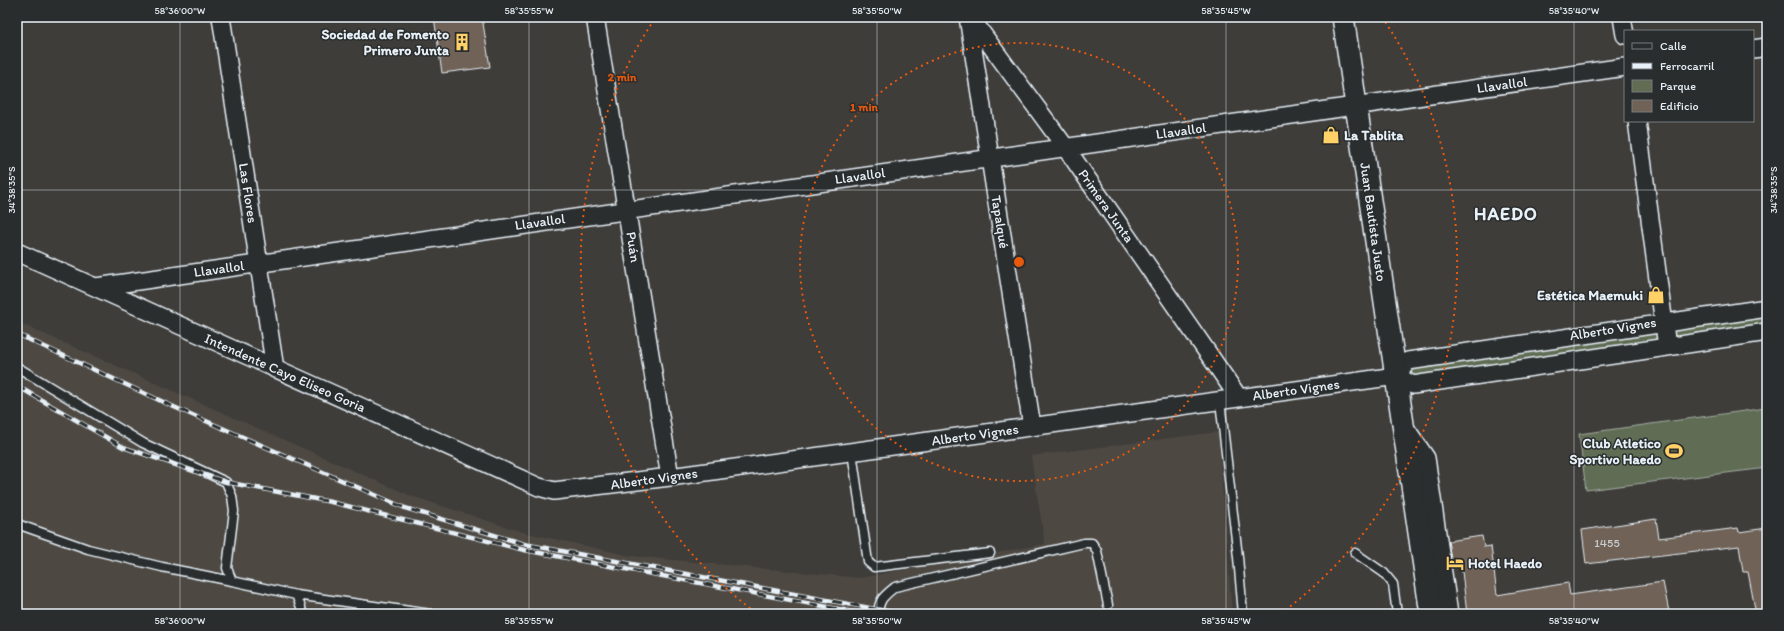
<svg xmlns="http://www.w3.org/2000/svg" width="1784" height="631" font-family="Itim,sans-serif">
  <rect width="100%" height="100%" fill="#3f3d3a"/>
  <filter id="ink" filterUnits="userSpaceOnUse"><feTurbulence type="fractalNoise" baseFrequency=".025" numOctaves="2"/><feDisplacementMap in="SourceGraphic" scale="8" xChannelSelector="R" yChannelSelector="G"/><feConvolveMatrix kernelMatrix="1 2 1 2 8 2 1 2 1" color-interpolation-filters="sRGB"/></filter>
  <g filter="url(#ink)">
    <!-- built -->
    <path fill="#4e4843" d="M17 322 411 496 522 532 631 556 860 578 1045 544 1031 456 1218 432 1232 614H17Z"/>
    <!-- green -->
    <path fill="#616c53" stroke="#a4aea6" d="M1767 314V326L1418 377 1414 376 1411 372 1412 368Z
      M1766 408 1767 468 1586 490 1579 434Z"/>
    <!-- building -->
    <path fill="#706257" stroke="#e8f1f8" d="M434 17H482L490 67 442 73Z
      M1656 519 1659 538 1738 528 1739 532 1767 528V614H1756L1748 572H1743L1739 546 1586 564 1582 530Z
      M1482 536 1484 547 1491 546 1497 595 1568 583 1570 595 1663 582 1669 612 1654 614H1467L1461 563 1452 565 1448 541Z"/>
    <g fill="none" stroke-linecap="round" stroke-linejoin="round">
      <!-- service casing -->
      <g stroke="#e8f1f8" stroke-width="11">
        <path id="service" d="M17 367 143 443 226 482 232 496 234 511 227 568 232 581 296 595 431 614
          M1220 401 1238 557 1243 614
          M852 452 868 562 874 567 990 553
          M17 524 88 549 162 567 232 581
          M1355 553 1384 573 1393 584 1397 614
          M296 595 301 607 302 614
          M878 614C879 599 884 596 895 587L1084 543H1092L1097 551 1108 605"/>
      </g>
      <!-- minor casing -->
      <g stroke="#e8f1f8" stroke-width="20">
        <path id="minor" d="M221 17 275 369
          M595 17 670 477
          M968 17 1032 427
          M970 17 1066 148 1239 398
          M1622 17 1625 35
          M1753 49 1767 47
          M1637 121 1667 347
          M17 252 539 487 554 491 670 477 1396 376 1413 385 1767 332
          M96 287 1625 67
          M1396 376 1408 361 1767 308
          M1404 426 1426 458 1449 614"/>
      </g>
      <!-- tertiary casing -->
      <g stroke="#e8f1f8" stroke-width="24">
        <path id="tertiary" d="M1343 17 1431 614"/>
      </g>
      <!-- service -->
      <use href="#service" stroke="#2a2d2e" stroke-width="8"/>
      <!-- minor -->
      <use href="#minor" stroke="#2a2d2e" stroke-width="17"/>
      <!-- tertiary -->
      <use href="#tertiary" stroke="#2a2d2e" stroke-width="21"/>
      <!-- rail casing -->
      <g stroke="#e8f1f8" stroke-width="4.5">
        <path id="rail" d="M17 334 174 407 405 508 524 544 902 614
          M17 386 123 447 226 482 331 502 524 550 865 614"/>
      </g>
      <!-- rail -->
      <use href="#rail" stroke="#2a2d2e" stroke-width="3" stroke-dasharray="9" stroke-linecap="butt"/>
    </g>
  </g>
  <!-- ticks -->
  <path fill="none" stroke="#e8f1f8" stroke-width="1" stroke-opacity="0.45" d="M180 17V614M529 17V614M877 17V614M1226 17V614M1574 17V614M17 190H1767M17 611H1767"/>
  <!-- distance rings -->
  <g fill="none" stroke="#e8590c" stroke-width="2" stroke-dasharray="2 4">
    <circle cx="1019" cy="262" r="219"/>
    <path d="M755 612A438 438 0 0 1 656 17M1382 17A438 438 0 0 1 1283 612"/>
  </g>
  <!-- icons -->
  <defs>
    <g id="building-bare" transform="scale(1.38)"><path d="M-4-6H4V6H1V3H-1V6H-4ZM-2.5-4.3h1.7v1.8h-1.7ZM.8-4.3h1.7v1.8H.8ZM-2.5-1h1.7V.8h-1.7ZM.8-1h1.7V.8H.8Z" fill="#ffd166" stroke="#2a2d2e" stroke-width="2.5" paint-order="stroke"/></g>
    <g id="shop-bare" transform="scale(1.38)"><path d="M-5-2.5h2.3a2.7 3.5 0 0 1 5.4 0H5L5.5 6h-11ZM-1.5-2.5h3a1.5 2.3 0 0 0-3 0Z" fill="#ffd166" stroke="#2a2d2e" stroke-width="2.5" paint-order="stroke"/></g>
    <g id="stadium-bare" transform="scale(1.38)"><path d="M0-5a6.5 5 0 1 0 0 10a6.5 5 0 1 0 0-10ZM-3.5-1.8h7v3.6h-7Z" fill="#ffd166" stroke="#2a2d2e" stroke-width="2.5" paint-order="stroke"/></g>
    <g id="hotel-bare" transform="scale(1.38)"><path d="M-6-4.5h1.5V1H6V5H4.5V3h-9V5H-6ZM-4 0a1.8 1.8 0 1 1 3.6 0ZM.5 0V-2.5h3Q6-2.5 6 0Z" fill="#ffd166" stroke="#2a2d2e" stroke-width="2.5" paint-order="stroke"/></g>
  </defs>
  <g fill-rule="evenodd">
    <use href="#building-bare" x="462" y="42"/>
    <use href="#shop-bare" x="1331" y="135"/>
    <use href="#shop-bare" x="1656" y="295"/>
    <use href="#stadium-bare" x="1674" y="451"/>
    <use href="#hotel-bare" x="1455" y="563"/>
  </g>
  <g text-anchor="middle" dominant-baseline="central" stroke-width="3" stroke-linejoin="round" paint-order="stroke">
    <!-- number labels -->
    <g font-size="12" fill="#cacdd0">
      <text x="1607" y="543">1455</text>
    </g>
    <!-- poi labels -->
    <g font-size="14" font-weight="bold" fill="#e8f1f8" stroke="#2a2d2e" text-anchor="end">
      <text x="449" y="34">Sociedad de Fomento<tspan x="449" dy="16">Primero Junta</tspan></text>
      <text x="1344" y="135" text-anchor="start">La Tablita</text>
      <text x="1643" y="295">Estética Maemuki</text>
      <text x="1661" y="443">Club Atletico<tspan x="1661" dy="16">Sportivo Haedo</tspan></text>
      <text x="1468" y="563" text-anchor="start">Hotel Haedo</text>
    </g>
    <!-- street labels -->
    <g font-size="14" fill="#e8f1f8" stroke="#2a2d2e">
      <text transform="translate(1502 85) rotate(-8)">Llavallol</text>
      <text transform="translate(1181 131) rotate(-8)">Llavallol</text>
      <text transform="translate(860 176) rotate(-8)">Llavallol</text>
      <text transform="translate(248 193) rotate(81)">Las Flores</text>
      <text transform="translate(1106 206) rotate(55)">Primera Junta</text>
      <text transform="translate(540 222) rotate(-8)">Llavallol</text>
      <text transform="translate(1000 222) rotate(81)">Tapalqué</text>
      <text transform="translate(1373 222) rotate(82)">Juan Bautista Justo</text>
      <text transform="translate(633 247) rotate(81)">Puán</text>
      <text transform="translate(219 269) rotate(-8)">Llavallol</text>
      <text transform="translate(1613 329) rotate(-9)">Alberto Vignes</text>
      <text transform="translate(285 373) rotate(24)">Intendente Cayo Eliseo Goria</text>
      <text transform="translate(1296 390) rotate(-8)">Alberto Vignes</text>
      <text transform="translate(975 435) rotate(-8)">Alberto Vignes</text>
      <text transform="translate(654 479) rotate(-8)">Alberto Vignes</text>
    </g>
    <!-- district labels -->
    <g font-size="18" font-weight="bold" letter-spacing="1" fill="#e8f1f8" stroke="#2a2d2e">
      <text x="1506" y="214">HAEDO</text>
    </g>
  </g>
  <circle cx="1019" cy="262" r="6" fill="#e8590c" stroke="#2a2d2e" stroke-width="2"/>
  <g font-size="12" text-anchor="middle" font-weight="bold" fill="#e8590c" stroke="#2a2d2e" stroke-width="3" stroke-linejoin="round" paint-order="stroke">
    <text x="622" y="81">2 min</text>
    <text x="864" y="111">1 min</text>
  </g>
  <!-- margin -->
  <rect width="1784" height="631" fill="none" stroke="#2a2d2e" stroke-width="44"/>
  <!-- legend -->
  <rect x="1624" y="30" width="130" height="92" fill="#2a2d2e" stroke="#767b7f"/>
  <rect x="1632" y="43" width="20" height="6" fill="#2a2d2e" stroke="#767b7f"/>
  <text x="1660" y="50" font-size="12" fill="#e8f1f8">Calle</text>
  <rect x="1632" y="63" width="20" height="6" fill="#e8f1f8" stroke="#767b7f"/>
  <text x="1660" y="70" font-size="12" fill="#e8f1f8">Ferrocarril</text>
  <rect x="1632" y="80" width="20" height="12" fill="#616c53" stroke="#767b7f"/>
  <text x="1660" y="90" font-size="12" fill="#e8f1f8">Parque</text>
  <rect x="1632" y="100" width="20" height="12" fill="#706257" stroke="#767b7f"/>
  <text x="1660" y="110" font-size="12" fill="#e8f1f8">Edificio</text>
  <rect x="22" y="22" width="1740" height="587" fill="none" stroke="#e8f1f8" stroke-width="1.5"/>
  <g font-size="10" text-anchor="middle" fill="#e8f1f8">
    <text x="180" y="14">58°36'00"W</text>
    <text x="529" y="14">58°35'55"W</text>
    <text x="877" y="14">58°35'50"W</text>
    <text x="1226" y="14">58°35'45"W</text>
    <text x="1574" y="14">58°35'40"W</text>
    <text transform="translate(11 190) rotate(-90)" y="4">34°38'35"S</text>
    <text transform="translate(1773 190) rotate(-90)" y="4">34°38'35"S</text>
    <text x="180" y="624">58°36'00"W</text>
    <text x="529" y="624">58°35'55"W</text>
    <text x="877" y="624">58°35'50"W</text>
    <text x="1226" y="624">58°35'45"W</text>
    <text x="1574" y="624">58°35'40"W</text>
  </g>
</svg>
